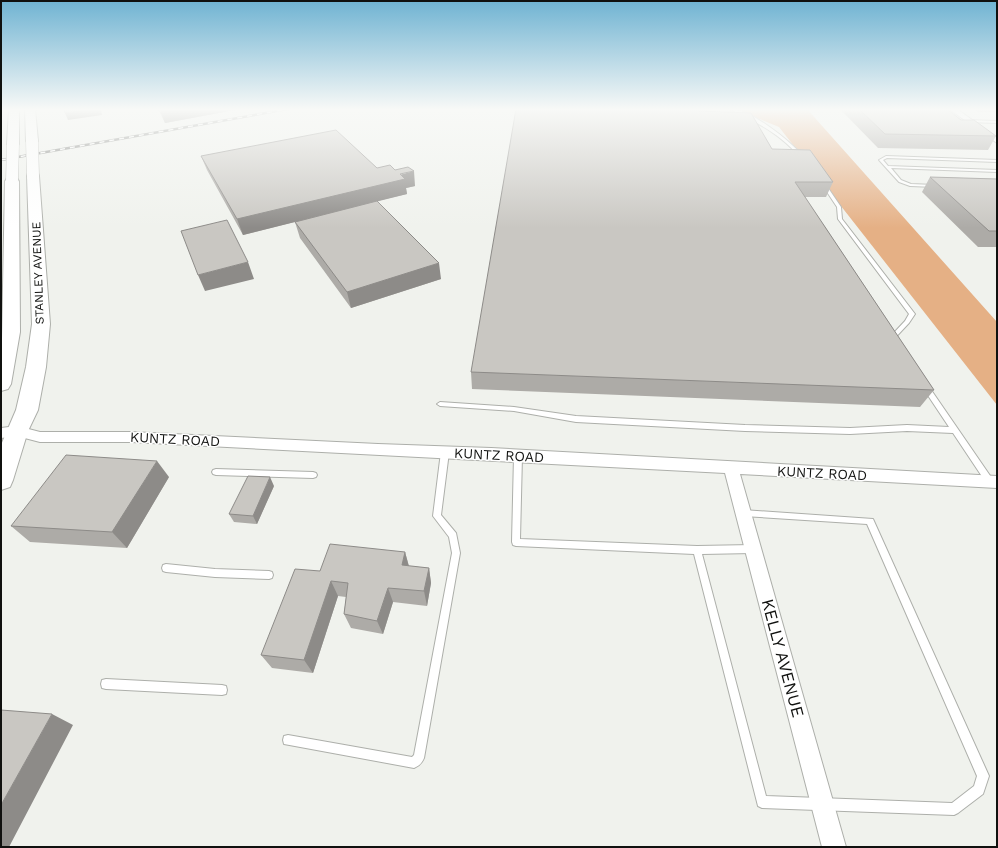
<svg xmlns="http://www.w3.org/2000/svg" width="998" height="848" font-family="'Work Sans',sans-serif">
  <rect width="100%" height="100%" fill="#f0f2ed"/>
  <!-- forest -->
  <path fill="#e5b085" d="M735 109H807L997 322V405L779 127Z"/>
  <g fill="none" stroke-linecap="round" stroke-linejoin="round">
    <!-- service casing -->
    <g stroke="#adafaa" stroke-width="2">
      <path id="service" d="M730 109C751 109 790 141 804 157L801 158C778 132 759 124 730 109Z
        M968 120 997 121V123L967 122Z
        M886 156 997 160V162L887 158 883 160 888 166 997 170V172L891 168 901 180 911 184 935 185 937 186 935 187 910 186 899 182 879 160Z
        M822 182H824L841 207 842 219 915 314 909 323 894 339 892 340 889 338 905 321 909 314 838 219 837 207 821 183Z
        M923 384H927L993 480 994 482 993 484 990 485 987 484 953 433 907 431 850 434 745 431 576 422 514 411 440 406 437 404 440 402 514 407 576 416 745 425 850 428 907 425 949 427 923 388 922 386Z
        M445 449 448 450 449 452 441 515 456 533 460 553 424 758C422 763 419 766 414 768L284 744 283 740 284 736 288 735 412 757 414 755 452 553 449 537 433 516 441 452 442 450Z
        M518 453 521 454 522 456 520 539 697 546 753 545 756 546 757 549 756 552 753 553 702 554 766 796 952 803 974 786 977 776 867 524 743 516 740 515 739 513 740 511 743 510 873 519 989 776 983 794 958 813 954 815 762 808 758 806 694 554 516 546 513 545 512 542 514 456 515 454Z
        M216 469 313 472 316 473 317 475 316 477 313 478 216 475 213 474 212 472 213 470Z
        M166 564 215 569 269 571 272 572 273 575 272 578 269 579 215 577 166 572 163 571 162 568 163 565Z
        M106 679 222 685 226 686 227 690 226 694 222 695 106 689 102 688 101 684 102 680Z"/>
    </g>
    <!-- minor casing -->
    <g stroke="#adafaa" stroke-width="2">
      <path id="minor" d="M949 109H957L997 138V143Z
        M17 426 40 432H131L378 444 491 448 997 476V488L740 474 846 847H822L725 473 131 442H40L17 436 1 438V428Z"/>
    </g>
    <!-- primary casing -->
    <g stroke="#adafaa" stroke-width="2">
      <path id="primary" d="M9 109H19V144L17 146H9L7 144Z
        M25 109H35L38 141 36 143H28L26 141Z
        M33 172 38 173 39 176 50 324 46 367 38 410 28 431 13 480 10 487 1 490V445L16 410 26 367 32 324 27 176 28 173Z
        M12 177 17 178 19 181 20 332 11 384 8 389 1 391 5 181 7 178Z"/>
    </g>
    <!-- service -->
    <use href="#service" fill="#fff" fill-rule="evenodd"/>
    <!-- minor -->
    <use href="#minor" fill="#fff" fill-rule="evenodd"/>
    <!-- primary -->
    <use href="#primary" fill="#fff" fill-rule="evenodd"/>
    <!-- rail casing -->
    <g stroke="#7b7c79" stroke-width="2.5">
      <path id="rail" d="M1 160 288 109"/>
    </g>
    <!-- rail -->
    <use href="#rail" stroke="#fff" stroke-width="1.5" stroke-dasharray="5" stroke-linecap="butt"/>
    <!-- primary-bridge casing -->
    <g stroke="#adafaa" stroke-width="13" stroke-linecap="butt">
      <path id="primary-bridge" d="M32 141 33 176
        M12 181 13 144"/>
    </g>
    <!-- primary-bridge -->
    <use href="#primary-bridge" stroke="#fff" stroke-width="12"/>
  </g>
  <!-- wall -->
  <path fill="#adaba7" d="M158 109H240L165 123Z
    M840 109H947L961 120 996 136 988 150 878 148Z
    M975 109H997V112H978Z
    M698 111 833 182 826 197H805L934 390 920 407 472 389 471 372Z
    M201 156 377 168 415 186 406 188 407 194 377 201 441 279 351 308 300 238 295 222 369 203 243 235 207 170Z
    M930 177 997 179V247H978L922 192Z
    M169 477 127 548 30 542 11 526Z
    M274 486 257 524 234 522 229 514Z
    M405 552 409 566 429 568 431 583 427 606 393 602 383 634 351 628 344 614 346 597 338 596 313 673 272 668 261 655 320 571Z"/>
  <!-- shaded-wall -->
  <path fill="#8d8b88" d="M91 109H101L102 115 68 120 65 113Z
    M160 109H240L165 123 160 110Z
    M414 171 415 186 406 188 407 194 243 235 237 219Z
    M248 262 254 279 205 291 198 275Z
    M439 263 441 279 351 308 347 292Z
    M157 461 169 477 127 548 112 532Z
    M270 477 274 486 257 524 253 516Z
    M405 552 409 567 402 565Z
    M429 568 431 583 427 606 424 591Z
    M331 581 338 596 313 673 304 660Z
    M388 588 393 602 383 634 377 621Z
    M52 714 73 725 9 847H1V805Z"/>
  <!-- building -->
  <path fill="#c9c7c2" stroke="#8d8b88" d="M64 109H91L65 113Z
    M516 109H698V111L751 113 772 149 810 150 833 182H795L934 390 471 372Z
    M859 109H947L961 120H974L996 136 885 134Z
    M336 130 377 168 390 165 395 170 408 167 414 171 400 174 405 179 237 219 201 156Z
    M930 177 997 179V231H989Z
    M377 201 439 263 347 292 295 222Z
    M227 220 248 262 198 275 181 231Z
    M66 455 157 461 112 532 11 526Z
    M248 476 270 477 253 516 229 514Z
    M330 544 405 552 402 565 429 568 424 591 388 588 377 621 344 614 348 583 331 581 304 660 261 655 295 569 320 571Z
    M1 710 52 714 1 805Z"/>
  <!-- sky -->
  <linearGradient id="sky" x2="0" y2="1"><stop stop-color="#6fb3d2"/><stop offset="0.48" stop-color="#f8f9f7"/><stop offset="1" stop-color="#f8f9f7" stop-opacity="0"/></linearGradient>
  <rect width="998" height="228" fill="url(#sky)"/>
  <g text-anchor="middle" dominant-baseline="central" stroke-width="3" stroke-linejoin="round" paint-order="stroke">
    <!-- far-street labels -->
    <g font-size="12" fill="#10110f" stroke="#fff">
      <text transform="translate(38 273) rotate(-92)">STANLEY AVENUE</text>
    </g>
    <!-- street labels -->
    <g font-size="14" fill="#10110f" stroke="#fff">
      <text transform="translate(175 439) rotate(3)">KUNTZ ROAD</text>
      <text transform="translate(499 455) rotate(3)">KUNTZ ROAD</text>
      <text transform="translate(822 473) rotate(3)">KUNTZ ROAD</text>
    </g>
    <!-- near-street labels -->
    <g font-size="17" fill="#10110f" stroke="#fff">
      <text transform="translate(783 658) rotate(75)">KELLY AVENUE</text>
    </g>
  </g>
  <!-- border -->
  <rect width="998" height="848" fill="none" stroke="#10110f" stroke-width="4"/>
</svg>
